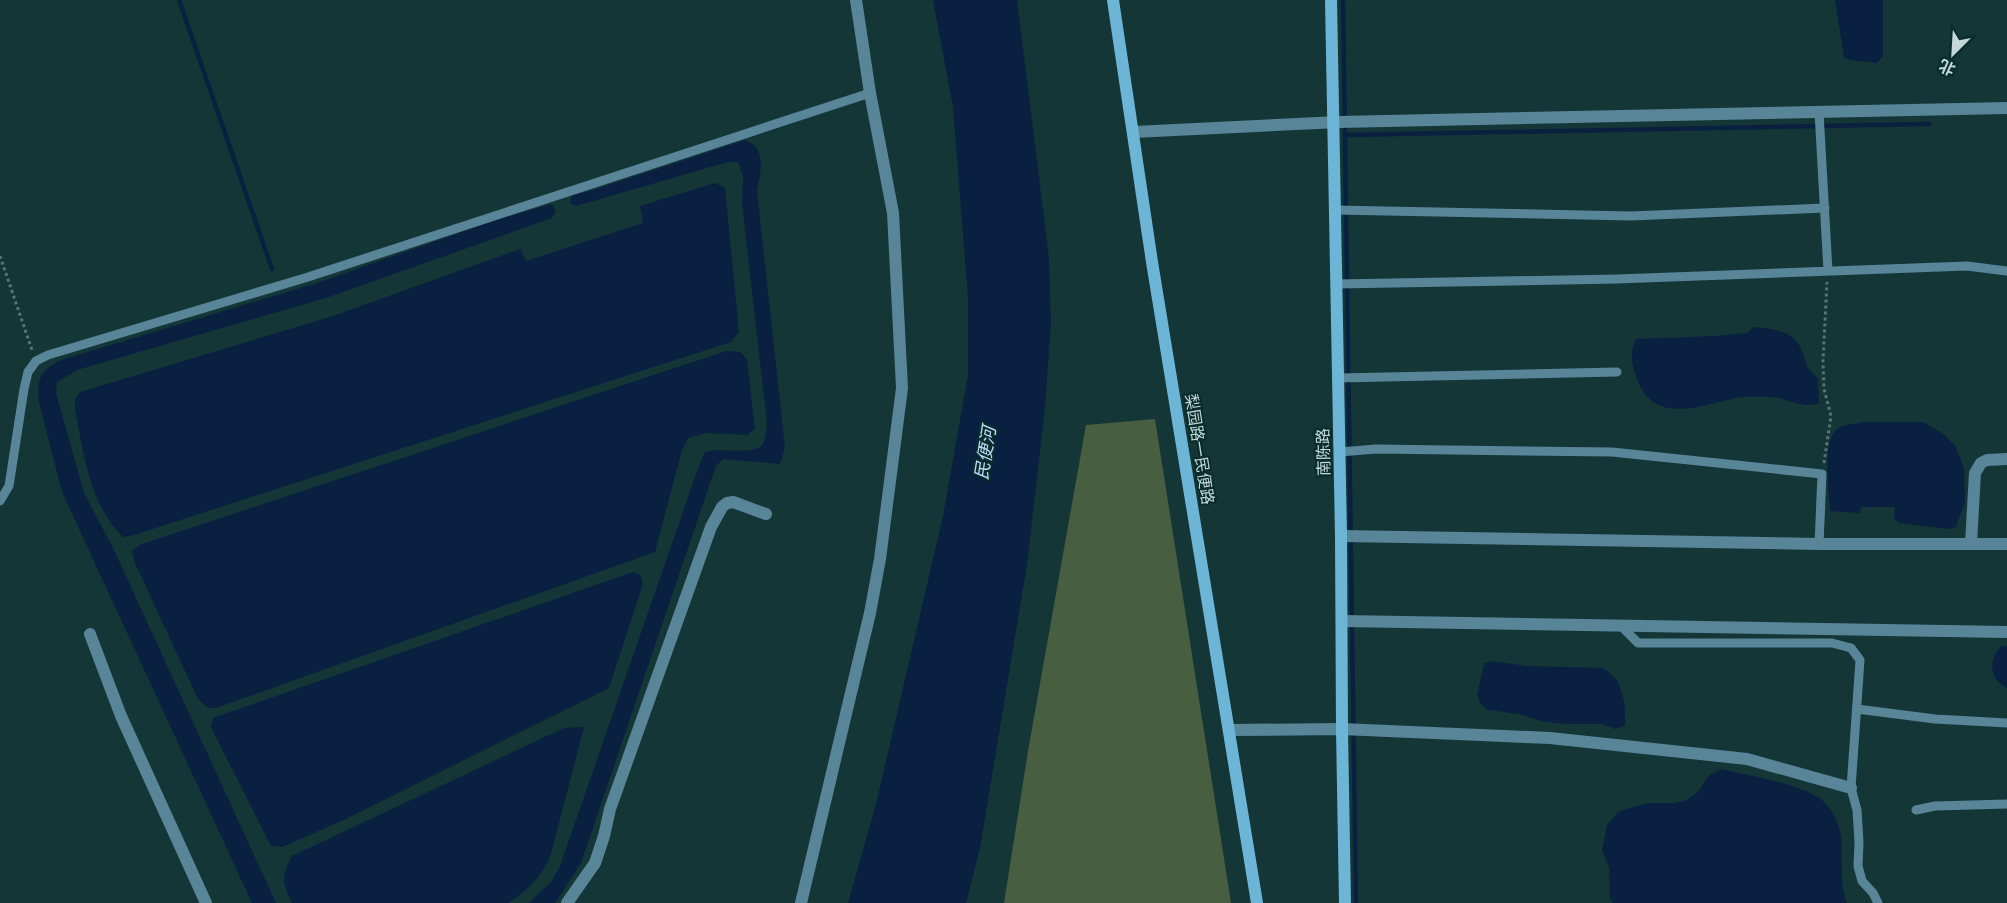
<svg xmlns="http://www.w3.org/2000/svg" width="2007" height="903" font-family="'Archivo Narrow','Noto Sans SC',sans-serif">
  <rect width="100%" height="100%" fill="#143637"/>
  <!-- green -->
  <path fill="#475e41" d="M1155 419 1231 903H1004L1028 751 1086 425Z"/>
  <!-- water -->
  <path fill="#0a2040" d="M933 0H1017L1049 258 1051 323 1045 407 1027 565 980 848 966 903H848L876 804 943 516 968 375V298L953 107Z
    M1835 0H1883V56L1877 63 1850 60 1844 57Z
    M745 140C748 142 752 143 754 145 765 155 760 178 757 191L785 448 780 464 723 459 716 466 581 863 555 903H529L551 882 560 866 701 460 705 452C719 447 753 455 761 446 766 441 766 430 767 423L742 204 743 177 738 162H728L576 206 570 203 572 195 587 192Z
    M715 183 725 188 739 332 731 342 134 535 123 537C89 504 84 454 75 410V399L80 392 333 316 520 249 526 261 643 223 640 206Z
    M552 204 556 211 552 218 329 297 77 370 57 382 56 393 84 493 114 550 276 903H252L62 492 39 402C37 378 40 371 61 360L317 283 499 219Z
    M1754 327C1773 329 1794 330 1802 351 1808 366 1804 366 1818 378L1819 404C1814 404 1809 406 1805 405 1793 404 1781 397 1769 397 1757 397 1744 396 1732 399 1697 407 1653 424 1637 379 1632 366 1629 352 1636 339L1715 336 1747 333Z
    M726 351 741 352 747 360 755 429 747 435 707 433 688 438 682 450 655 552 216 708H208L198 699 134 561 132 551 139 545Z
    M1863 422H1923L1944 434 1956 447 1964 468 1965 502 1956 527 1948 529 1900 523 1894 519 1895 507H1861L1860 513 1830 511C1829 492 1822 444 1836 430 1843 423 1854 425 1863 422Z
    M633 572 641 575 643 584 609 688 346 819 282 847 271 846 211 727 213 718Z
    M2001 646H2007V688C1989 680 1988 660 2001 646Z
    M1492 661 1527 666 1602 668C1624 678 1626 704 1625 726L1615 729 1602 724H1564L1541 721 1519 714 1488 710 1481 704 1477 695 1484 664Z
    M584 727 551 854C541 878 529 889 508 903H292C282 883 281 876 292 856L564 728Z
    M1722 769C1748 776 1804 784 1823 801 1833 810 1840 825 1841 838 1843 860 1839 882 1847 903H1613L1610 899 1609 867 1602 850 1607 825 1618 812 1629 808 1648 803H1675L1687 800 1698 792 1709 775Z"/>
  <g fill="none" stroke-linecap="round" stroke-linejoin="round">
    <!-- stream -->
    <path stroke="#0a2040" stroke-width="4.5" d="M179 0 272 269
      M1343 0 1356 903
      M1346 135 1929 124"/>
    <!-- path -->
    <path stroke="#587474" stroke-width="3" stroke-dasharray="3 3" stroke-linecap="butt" d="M0 256 32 350
      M1824 463 1831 416 1824 389 1823 361 1827 282"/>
    <!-- lane -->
    <path stroke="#598599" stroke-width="9" d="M1819 112 1828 271
      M1335 210 1631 216 1825 208
      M1337 284 1617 279 1967 266 2007 271
      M1339 378 1617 372
      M1340 452 1376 449 1612 452 1822 474 1819 544
      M0 501 9 486 24 389 28 372 36 361 48 355 308 277 870 93
      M1620 625 1638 643H1832L1851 648 1860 660 1851 788 1857 810 1859 842 1858 866 1862 881 1873 893 1878 903
      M1857 709 1935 719 2007 723
      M1916 810 1935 806 2007 804"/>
    <!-- street -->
    <path stroke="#598599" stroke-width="12" d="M1134 132 1339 122 2007 108
      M1341 536 1819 544H2007
      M1971 544 1975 473 1981 463 1987 460 2007 459
      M1342 621 2007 632
      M90 634 121 716 206 903
      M1230 730 1342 729 1550 738 1747 759 1851 788
      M567 903 595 863 604 836 610 809 711 527 722 507 727 503 733 502 766 514
      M801 903 870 613 880 559 902 388 893 213 870 93 856 0"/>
    <!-- secondary -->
    <path stroke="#6db5d6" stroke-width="12" d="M1113 0 1152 262 1257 903
      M1331 0 1341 536 1342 729 1345 903"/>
  </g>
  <g text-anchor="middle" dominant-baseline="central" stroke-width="4.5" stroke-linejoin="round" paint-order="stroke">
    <!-- street labels -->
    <g font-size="16" fill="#c5d7d7" stroke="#092c2d">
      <text transform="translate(1200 449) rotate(81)">梨园路一民便路</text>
      <text transform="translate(1323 452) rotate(-91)">南陈路</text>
    </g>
    <!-- water labels -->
    <g font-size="18" font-style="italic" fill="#bed7fb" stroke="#092c2d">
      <text transform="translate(985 453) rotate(-81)">民便河</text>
    </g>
  </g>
  <!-- north arrow -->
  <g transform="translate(1953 54) rotate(204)" stroke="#092c2d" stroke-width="4.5" paint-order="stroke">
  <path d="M0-4.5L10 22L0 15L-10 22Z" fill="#c5d7d7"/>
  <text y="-9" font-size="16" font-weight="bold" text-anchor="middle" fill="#c5d7d7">北</text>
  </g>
</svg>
